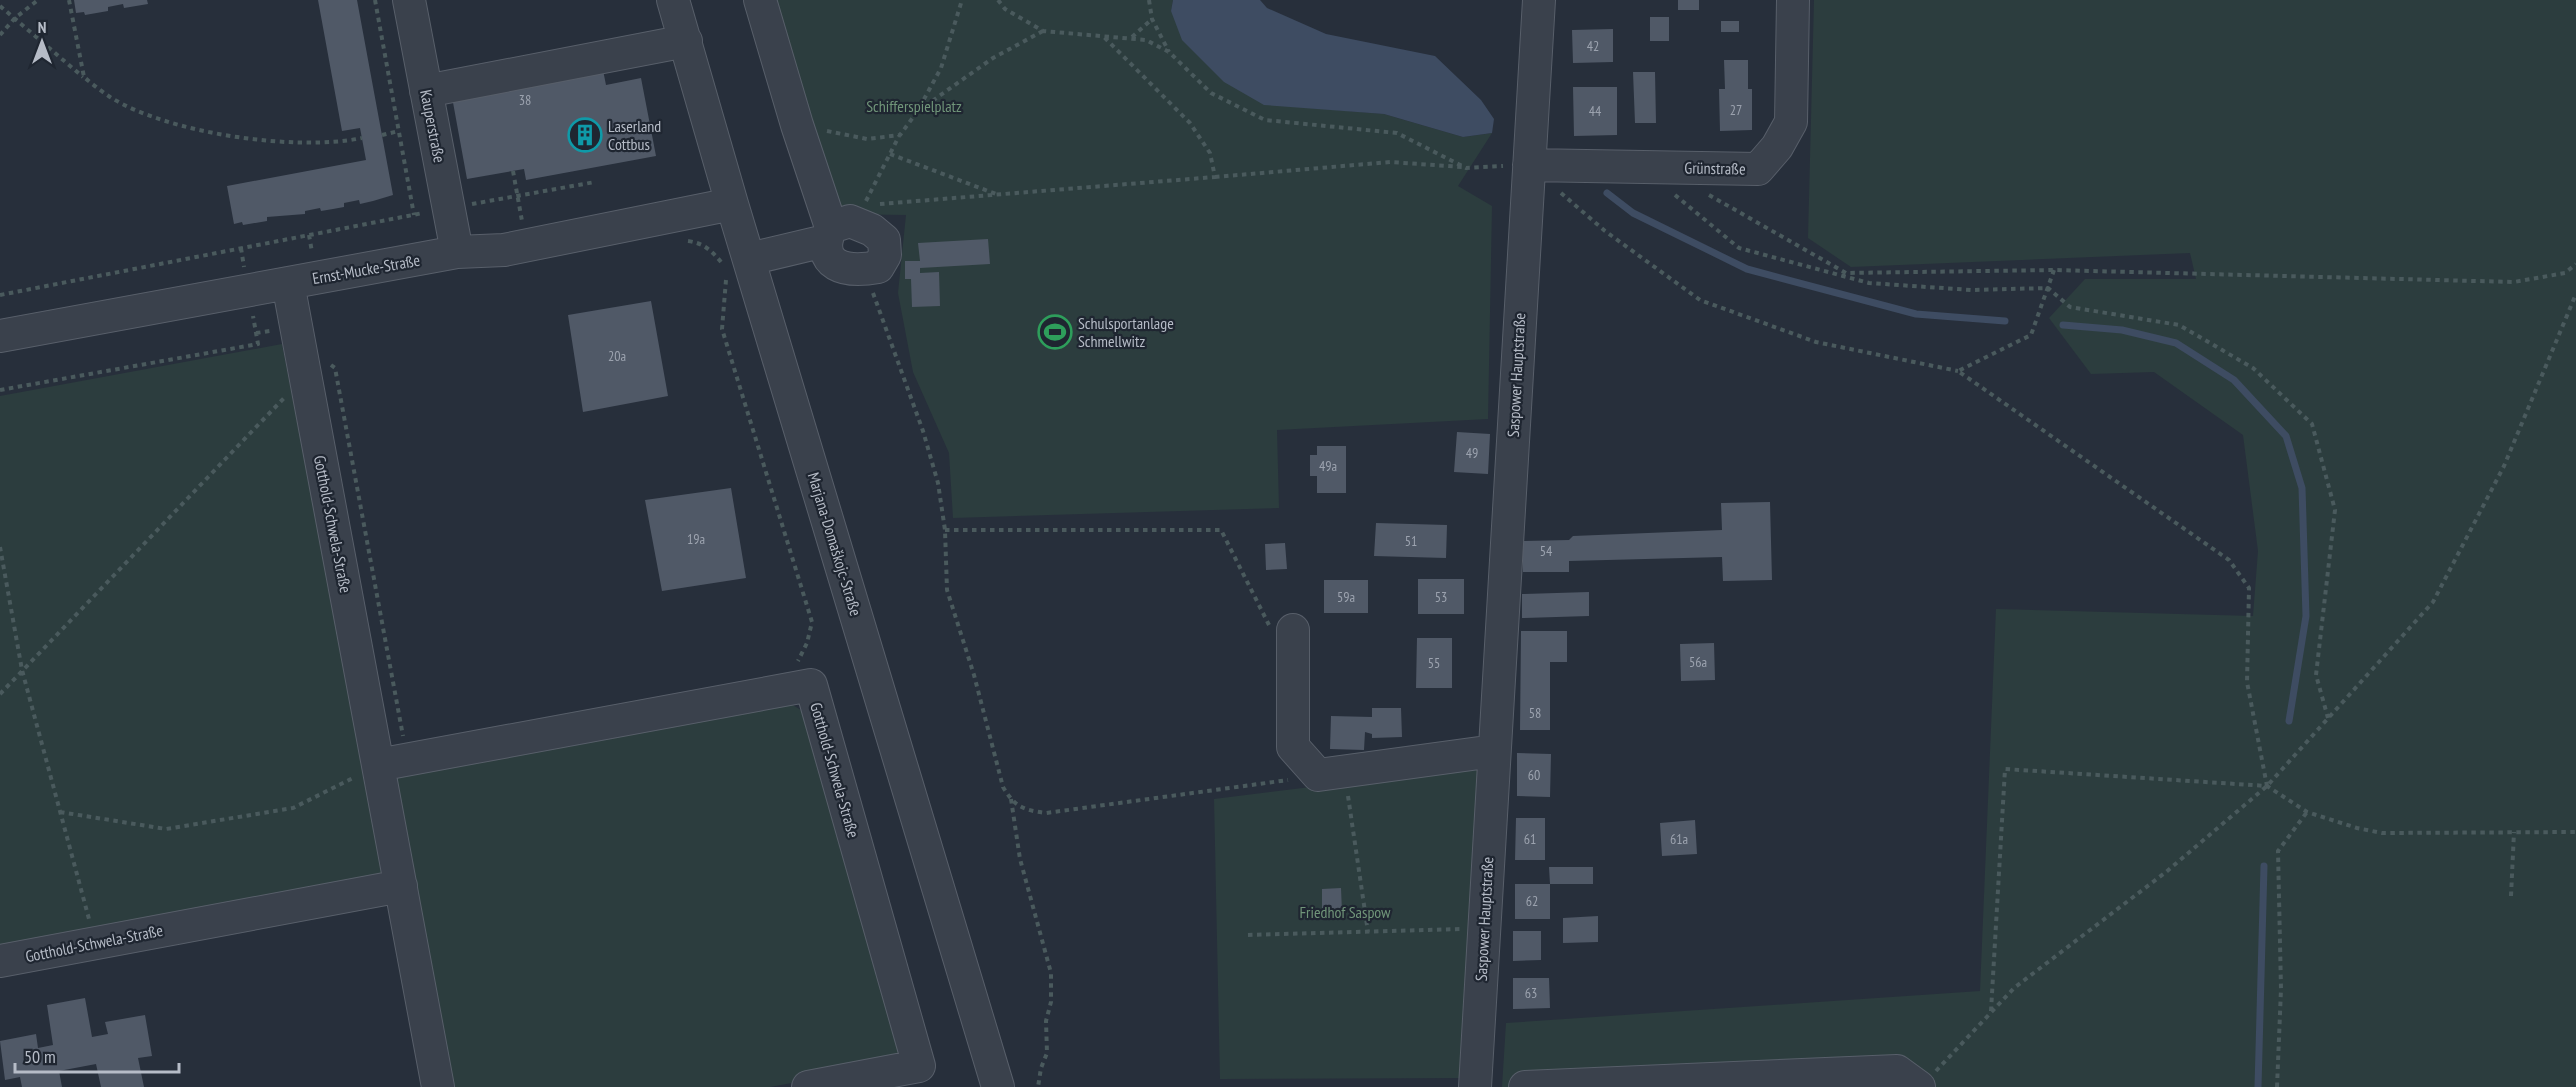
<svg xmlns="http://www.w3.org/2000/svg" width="2576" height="1087" font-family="'PT Sans Narrow',sans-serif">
  <rect width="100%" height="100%" fill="#272f3b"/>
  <!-- green -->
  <path fill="#2c3d3e" d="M772 0H1173L1171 11 1264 104 1384 114 1463 137 1492 133 1458 186 1492 206 1488 419 1277 430 1279 508 953 518 949 453 913 372 898 293 906 215 835 214Z
    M1814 0H2576V1087H1502L1506 1023 1980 991 1996 609 2253 616 2258 551 2243 435 2154 372 2091 374 2049 318 2085 279H2196L2190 253 1851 267 1808 238Z
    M282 344 386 876 0 949V396Z
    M783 699 804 712 901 1053 890 1065 770 1087H448L392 772Z
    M1481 766 1463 1078 1220 1079 1214 799Z"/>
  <!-- water -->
  <path fill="#3e4c62" d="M1173 0H1260L1267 8 1326 34 1435 56 1481 100 1494 119 1492 133 1463 137 1384 114 1264 105 1224 82 1182 40 1171 11Z"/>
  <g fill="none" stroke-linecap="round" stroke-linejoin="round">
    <!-- stream -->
    <path stroke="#3e4c62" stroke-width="7" d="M1607 193 1633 213 1747 269 1916 314 2005 321
      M2063 325 2122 330 2176 343 2234 380 2286 436 2302 488 2306 616 2289 721
      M2258 1087 2264 866"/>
  </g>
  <!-- building -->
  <path fill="#505967" d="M74 0H147L148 4 124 8 123 4 108 7V11L85 15 84 12 76 13Z
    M318 0H357L393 195 373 201 360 204 359 200 344 203V207L333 209 321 211 320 208 305 211V214L267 217V221L243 225 242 222 234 224 227 186 366 160 360 128 342 131Z
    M1678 0H1699V10H1678Z
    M1650 17H1669V41H1650Z
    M1721 21H1739V32H1721Z
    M1613 29V62L1573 63 1572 30Z
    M1724 60H1748V89H1752V130L1720 131 1719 89H1725Z
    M603 70 606 85 641 78 656 156 526 180 524 169 467 179 452 97Z
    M1633 72H1655L1656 123H1635Z
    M1573 87H1617V135L1574 136Z
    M988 239 990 264 920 268V273L939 272 940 306 912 307 911 279H905V261H920L918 243Z
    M651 301 668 396 583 412 568 315Z
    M1457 432 1490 434 1488 474 1454 472Z
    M1317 446H1346V493H1317V476H1310V455H1317Z
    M731 488 746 578 662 591 645 500Z
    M1770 502 1772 580 1723 581 1722 557 1569 561V572H1523V541L1569 540 1573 536 1722 530 1721 503Z
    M1376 523 1447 525 1446 558 1374 556Z
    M1285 543 1287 569 1266 570 1265 544Z
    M1418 579H1464V614H1418Z
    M1324 580H1368V613H1324Z
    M1589 592V616L1522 618V594Z
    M1521 631H1567V662H1550V730H1520Z
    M1417 638H1452V688H1416Z
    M1714 643 1715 680 1681 681 1680 644Z
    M1372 708H1401L1402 737 1372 738V734L1365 732 1364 750 1330 749 1331 716 1372 717Z
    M1517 753 1551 754 1550 797 1517 796Z
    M1516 818H1545V860H1515Z
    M1695 820 1697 854 1662 856 1660 823Z
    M1549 867H1593V884H1550Z
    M1515 884H1550V919H1515Z
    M1341 888 1342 912 1322 913V889Z
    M1598 916V942L1563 943V918Z
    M1513 931H1541V960L1513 961Z
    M1513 978H1549L1550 1008 1513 1009Z
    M85 998 92 1037 108 1034 105 1022 145 1015 152 1056 138 1058 144 1087H101L96 1064 59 1071 62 1087H22L20 1077 5 1080 0 1041 36 1034 38 1048 53 1045 47 1005Z"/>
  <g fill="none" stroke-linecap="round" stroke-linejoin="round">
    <!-- minor casing -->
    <g stroke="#585f6a" stroke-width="34">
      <path id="minor" d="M409 0 457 252
        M673 0 732 204 998 1087
        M760 0 797 125 831 227C814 267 846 273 878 267L885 255 884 240 872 230 850 221 831 227
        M426 91 686 41
        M1529 165 1758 169 1777 147 1791 122 1793 0
        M749 259 825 241
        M288 283 438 1087
        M0 336 457 252 504 250 732 204
        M1293 630V747L1318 775 1494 751
        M378 765 811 685 919 1066 808 1087
        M0 961 401 886
        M1475 1087 1539 0
        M1525 1087 1897 1071 1919 1087"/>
    </g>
    <!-- path -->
    <path stroke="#4a5a5d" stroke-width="4" stroke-dasharray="4.5 4.5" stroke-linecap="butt" d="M69 0 84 77C92 84 101 91 110 97 167 133 295 152 362 138
      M375 0 414 215
      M998 0 1005 9 1043 31 1146 40 1169 52 1211 93 1265 120 1397 133 1466 168 1503 166
      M1149 0 1152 19 1169 52
      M0 6 83 77
      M0 35 15 18 38 0
      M1132 37 1152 19
      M918 111 993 58 1043 31
      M827 131 867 139 900 135 917 112 941 68 962 0
      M382 135 399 131
      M890 154 996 194
      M513 171 522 221
      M1215 177 1390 162 1462 167
      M1561 193 1605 231 1700 300 1816 342 1958 371
      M1675 195 1739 248 1869 283 1971 290 2048 288 2070 307 2179 325 2253 368 2312 424 2335 510 2316 675 2328 718
      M1709 195 1846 273 2054 270 2514 282 2565 273 2576 264
      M866 201 899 136
      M472 204 595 182
      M880 204 1215 177 1210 153 1190 123 1104 37
      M309 235 312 252
      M688 241C703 243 711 250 721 262
      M241 248 244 267
      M2054 270 2031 335 1958 371 2229 560 2249 588 2247 682 2267 786
      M726 280 722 329 812 622 807 643 798 661
      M873 293 923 431 938 483 945 530 947 590 974 675 1003 787C1015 807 1023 810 1046 813L1288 780
      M0 295 423 213
      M256 333 270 331
      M331 365 335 368 403 736
      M0 390 258 344 253 316
      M945 530H1221L1269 625
      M0 547 22 670 89 919
      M0 694 284 398
      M1348 796 1368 932
      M1011 799 1020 859 1051 973V1002L1046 1021 1047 1053 1041 1068 1038 1087
      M60 812 166 829 293 808 355 777
      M2511 896 2514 832
      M1248 935 1460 929
      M1991 1011 2005 769 2267 786 2307 812 2357 828 2382 833 2576 832
      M1936 1071 2014 988 2166 872 2267 786 2433 602 2504 466 2576 294
      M2277 1087 2281 989 2278 851 2307 812"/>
    <!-- minor -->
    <use href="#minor" stroke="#3a414c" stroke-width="32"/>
  </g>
  <!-- icons -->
  <defs>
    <g id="building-ring" transform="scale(1.725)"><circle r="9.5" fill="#1f2631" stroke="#0f9aa8" stroke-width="1.5"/><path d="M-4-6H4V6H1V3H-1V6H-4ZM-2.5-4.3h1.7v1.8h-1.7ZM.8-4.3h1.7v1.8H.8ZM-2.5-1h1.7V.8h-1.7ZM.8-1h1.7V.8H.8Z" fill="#0f9aa8"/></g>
    <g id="stadium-ring" transform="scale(1.725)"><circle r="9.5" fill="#1f2631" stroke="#2e9e5b" stroke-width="1.5"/><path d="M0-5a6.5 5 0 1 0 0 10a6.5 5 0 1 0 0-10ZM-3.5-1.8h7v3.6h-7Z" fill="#2e9e5b"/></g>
  </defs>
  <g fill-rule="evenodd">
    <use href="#building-ring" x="585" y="135"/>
    <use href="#stadium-ring" x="1055" y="332"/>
  </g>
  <g text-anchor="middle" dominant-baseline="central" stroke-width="4.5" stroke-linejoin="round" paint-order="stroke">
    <!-- number labels -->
    <g font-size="14" fill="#9ca3af">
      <text x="1593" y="46">42</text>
      <text x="525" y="100">38</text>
      <text x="1736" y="110">27</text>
      <text x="1595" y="111">44</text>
      <text x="617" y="356">20a</text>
      <text x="1472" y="453">49</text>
      <text x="1328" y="466">49a</text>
      <text x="696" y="539">19a</text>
      <text x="1411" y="541">51</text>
      <text x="1546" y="551">54</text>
      <text x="1346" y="597">59a</text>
      <text x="1441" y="597">53</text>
      <text x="1698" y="662">56a</text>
      <text x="1434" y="663">55</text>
      <text x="1535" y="713">58</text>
      <text x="1534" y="775">60</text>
      <text x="1530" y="839">61</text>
      <text x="1679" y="839">61a</text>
      <text x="1532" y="901">62</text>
      <text x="1531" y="993">63</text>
    </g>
    <!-- park labels -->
    <g font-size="16" fill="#709579" stroke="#1f2631">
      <text x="914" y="106">Schifferspielplatz</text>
      <text x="1345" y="912">Friedhof Saspow</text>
    </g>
    <!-- street labels -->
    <g font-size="16" fill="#b6bcc7" stroke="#1f2631">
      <text transform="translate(433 126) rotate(79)">Kauperstraße</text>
      <text transform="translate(1715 168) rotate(1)">Grünstraße</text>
      <text transform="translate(366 269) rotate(-10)">Ernst-Mucke-Straße</text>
      <text transform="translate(1516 375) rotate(-87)">Saspower Hauptstraße</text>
      <text transform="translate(333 524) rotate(79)">Gotthold-Schwela-Straße</text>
      <text transform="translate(835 544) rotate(73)">Marjana-Domaškojc-Straße</text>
      <text transform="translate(835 770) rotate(74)">Gotthold-Schwela-Straße</text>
      <text transform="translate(1484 919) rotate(-87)">Saspower Hauptstraße</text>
      <text transform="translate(94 943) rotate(-11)">Gotthold-Schwela-Straße</text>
    </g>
    <!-- poi labels -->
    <g font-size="16" fill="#b6bcc7" stroke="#1f2631" text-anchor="start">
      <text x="608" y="126">Laserland<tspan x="608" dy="18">Cottbus</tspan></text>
      <text x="1078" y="323">Schulsportanlage<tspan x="1078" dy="18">Schmellwitz</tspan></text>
    </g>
  </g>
  <!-- north arrow -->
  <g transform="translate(42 42)" stroke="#1f2631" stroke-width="4.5" paint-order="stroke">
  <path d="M0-4.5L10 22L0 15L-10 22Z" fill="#b6bcc7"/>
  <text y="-9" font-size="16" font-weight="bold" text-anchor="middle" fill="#b6bcc7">N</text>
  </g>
  <!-- scale -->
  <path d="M15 1063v9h164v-9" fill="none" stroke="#b6bcc7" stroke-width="3"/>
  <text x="24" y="1063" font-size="18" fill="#b6bcc7" stroke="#1f2631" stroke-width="4.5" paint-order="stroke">50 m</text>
</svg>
